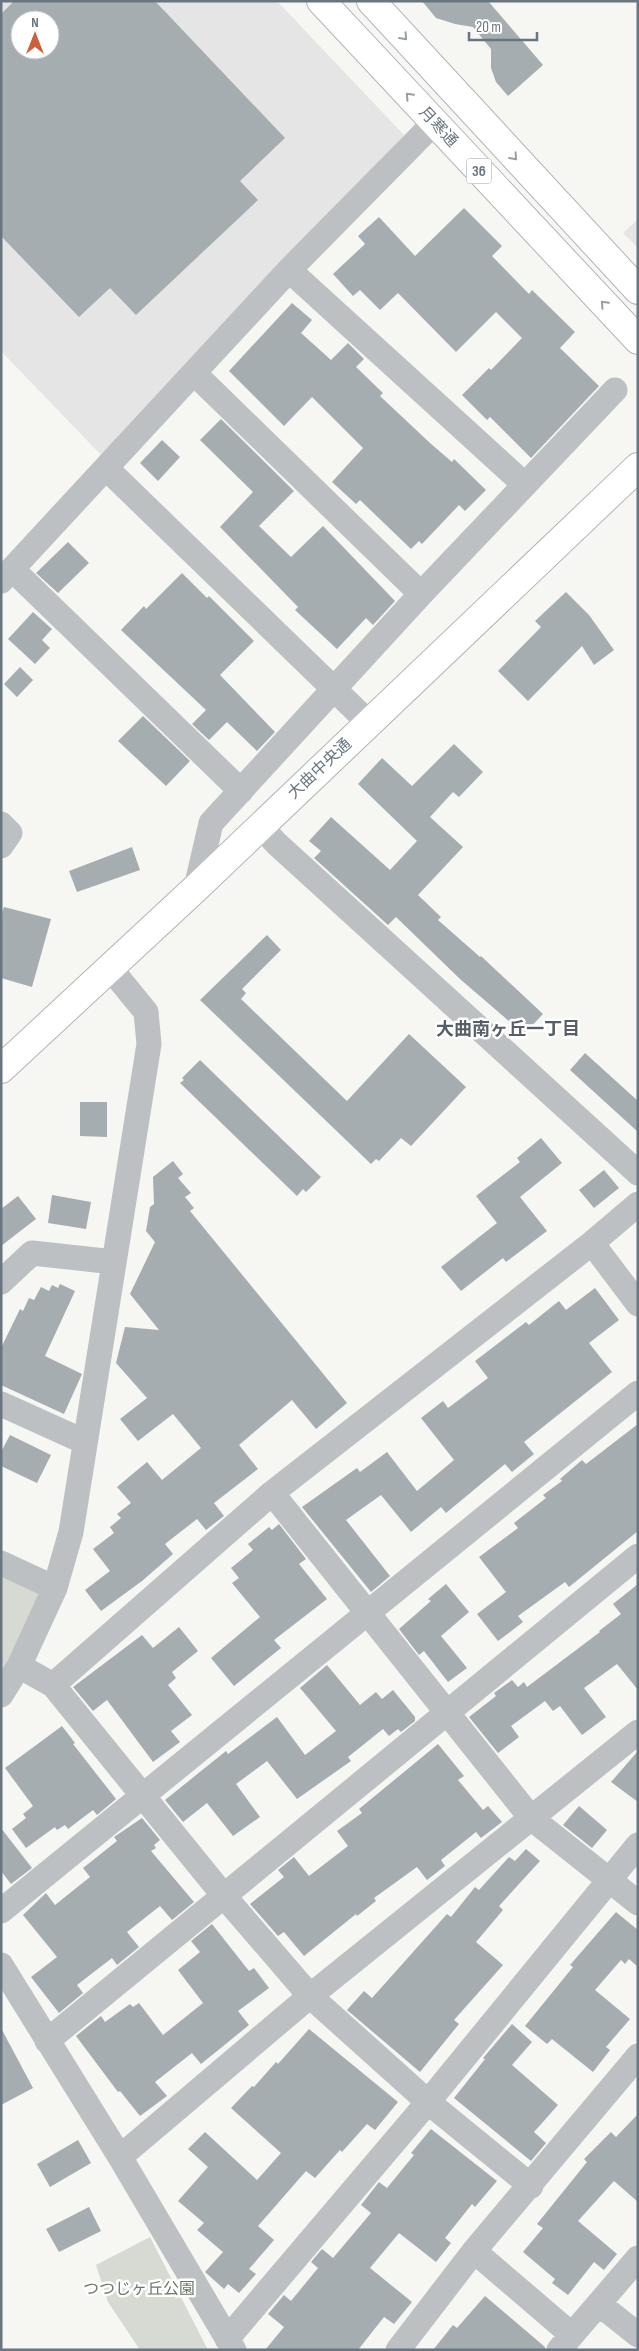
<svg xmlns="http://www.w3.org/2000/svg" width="639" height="2351" font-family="'Sofia Sans Condensed','Noto Sans JP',sans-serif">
  <rect width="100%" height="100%" fill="#f6f6f3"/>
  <!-- built -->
  <path fill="#e4e5e4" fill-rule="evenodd" d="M1 1H277L404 135 103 457 1 351ZM20 20H50V50H20Z
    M638 219V248L623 233Z"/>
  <!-- green -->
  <path fill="#d6dad3" d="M1 1563 55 1588 1 1695Z
    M150 2237 208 2350H140L108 2302 96 2265Z"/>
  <!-- building -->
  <path fill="#a5adb1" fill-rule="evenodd" d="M14 1H155L285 138 240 181 258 200 136 315 110 288 79 317 1 236V14ZM20 20H50V50H20Z
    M422 1H488L543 65 508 96 496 82 491 68V49L473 27 455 24 436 18Z
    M464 208 502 246 492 256 529 294 532 290 575 332 560 348 599 386 531 458 490 417 487 420 462 395 489 368 491 370 522 338 496 312 456 352 398 293 380 310 360 290 353 296 333 274 365 244 358 236 379 217 415 256Z
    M292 303 312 320 301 333 331 360 348 343 364 359 356 367 383 393 380 396 430 443 452 462 454 459 486 490 465 511 459 505 422 544 419 541 411 549 360 500 356 504 332 482 363 448 312 397 284 426 229 371Z
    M221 419 294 491 259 526 291 557 323 526 395 601 373 625 366 618 337 649 295 610 298 607 220 527 253 492 200 440Z
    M162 440 180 457 158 481 140 463Z
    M68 542 89 563 58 593 36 573Z
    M182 573 207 598 209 596 254 641 220 675 275 732 257 751 227 722 209 740 192 724 206 710 121 630 144 606 146 609Z
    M566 592 589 615 614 650 594 665 582 646 528 701 498 671 541 627 535 621Z
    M33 612 52 629 42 640 50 648 35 664 8 639Z
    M20 667 33 680 17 697 4 684Z
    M143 716 190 761 166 786 118 741Z
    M454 744 483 772 459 797 453 792 430 817 463 847 418 895 441 917 438 920 480 957 481 956 543 1014 524 1034 460 979 396 917 388 925 314 858 321 851 309 841 331 817 390 870 417 841 358 784 382 758 412 786Z
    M132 847 140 870 77 892 69 871Z
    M4 907 51 919 32 987 1 978V916Z
    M267 935 281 950 242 989 246 993 241 999 347 1101 409 1034 466 1087 411 1146 401 1138 379 1161 376 1159 371 1164 200 1000Z
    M585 1053 638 1101V1132L570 1070Z
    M200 1060 321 1177 306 1192 303 1189 297 1196 180 1083 184 1080 182 1078Z
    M80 1102H107V1137L80 1136Z
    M541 1138 562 1163 520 1197 547 1231 506 1262 503 1258 461 1291 441 1267 497 1223 476 1196 520 1162 517 1158Z
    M173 1161 183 1174 178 1178 191 1193 185 1197 194 1208 190 1211 347 1403 316 1429 292 1400 239 1445 258 1469 214 1503 224 1516 206 1530 197 1519 165 1544 173 1554 142 1581 101 1611 85 1590 110 1571 93 1549 114 1533 110 1527 121 1518 117 1514 131 1503 117 1487 147 1462 162 1480 201 1448 173 1414 138 1441 120 1419 147 1398 116 1363 125 1327 159 1330 130 1294 155 1242 146 1231 150 1207 154 1204 153 1177Z
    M604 1170 619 1188 594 1208 579 1190Z
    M52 1195 91 1202 86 1229 48 1223Z
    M18 1196 36 1219 1 1246V1209Z
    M60 1284 75 1291 45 1356 82 1374 64 1414 1 1385V1348L20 1309 23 1311 29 1298 34 1300 41 1287 49 1291 52 1285 58 1288Z
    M595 1288 619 1320 589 1343 612 1372 524 1442 534 1454 512 1472 505 1464 446 1513 441 1507 411 1532 381 1495 346 1520 390 1576 371 1592 302 1507 357 1468 360 1472 387 1452 417 1491 454 1460 421 1418 443 1401 448 1408 488 1378 475 1361 526 1322 529 1325 559 1301 566 1310Z
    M638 1424V1531L569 1587 565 1582 518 1616 523 1622 498 1641 477 1614 506 1592 479 1557 518 1528 514 1523 546 1498 543 1495 562 1481 560 1479 582 1460 586 1464Z
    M10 1435 51 1455 37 1483 1 1466V1452Z
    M279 1524 306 1559 299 1564 327 1599 274 1640 281 1648 234 1686 211 1658 260 1617 232 1583 239 1578 231 1568 253 1550 248 1544 269 1527 272 1530Z
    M446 1584 469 1612 441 1636 467 1668 448 1682 424 1651 419 1655 399 1629 431 1601 428 1599Z
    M638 1584V1690L617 1664 584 1688 606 1717 582 1735 560 1706 553 1711 545 1701 511 1726 519 1737 498 1753 469 1717 496 1696 494 1693 512 1680 518 1687 524 1682 527 1687 600 1632 599 1631 621 1614 613 1604Z
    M179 1627 198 1651 172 1672 176 1678 168 1685 192 1715 171 1731 180 1742 153 1762 107 1700 93 1711 73 1687 142 1635 153 1648Z
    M327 1665 360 1705 376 1692 382 1699 393 1690 415 1717V1721L401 1732 398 1729 389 1736 383 1729 348 1757 351 1761 297 1799 267 1761 236 1784 260 1817 233 1836 207 1803 183 1822 165 1800 226 1751 228 1754 277 1717 305 1755 336 1731 300 1688Z
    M62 1726 75 1743 73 1744 116 1799 97 1815 93 1810 68 1829 65 1825 57 1830 55 1827 26 1848 12 1829 26 1818 23 1814 33 1806 5 1768Z
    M438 1744 464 1776 458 1780 483 1810 488 1806 502 1822 481 1838 476 1832 441 1860 445 1866 427 1880 417 1867 374 1898 376 1901 357 1916 356 1914 304 1956 284 1932 278 1936 250 1904 284 1877 278 1870 294 1857 309 1876 348 1846 337 1831 362 1813 359 1809Z
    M638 1751V1802L611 1782Z
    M579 1806 607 1830 592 1848 563 1825Z
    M142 1818 160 1840 154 1845 156 1848 151 1851 194 1902 172 1920 160 1906 127 1932 139 1947 117 1965 112 1958 77 1985 83 1993 59 2013 31 1977 57 1957 23 1915 46 1893 55 1905 90 1877 83 1868 117 1841 114 1837Z
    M1 1828 32 1868 11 1884 1 1871Z
    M526 1849 540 1861 499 1906 503 1910 476 1942 503 1965 454 2020 459 2024 420 2072 347 2010 364 1991 372 1998 447 1914 451 1917 475 1887 479 1890 509 1857 515 1861Z
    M616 1912 638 1930V1967L629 1959 625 1964 621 1960 595 1990 630 2019 606 2047 610 2050 593 2072 552 2039 547 2044 525 2026 573 1967 570 1965Z
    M212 1924 249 1971 254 1968 269 1988 238 2011 249 2025 222 2047 201 2064 192 2053 155 2082 167 2096 140 2116 120 2091 118 2092 76 2036 101 2016 105 2022 130 2004 133 2007 139 2003 163 2035 203 2003 178 1970 200 1952 191 1941Z
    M512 2024 532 2042 512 2065 558 2105 534 2132 546 2143 531 2161 454 2098 485 2059 483 2058Z
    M1 2028 33 2088 1 2105Z
    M309 2029 398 2102 375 2130 367 2124 342 2152 340 2150 315 2178 306 2171 258 2226 274 2240 249 2269 256 2274 239 2293 228 2284 224 2289 205 2272 223 2252 197 2230 204 2223 178 2201 208 2167 188 2149 205 2132 257 2180 281 2153 231 2108 252 2086 254 2087 276 2062 278 2064Z
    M638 2114V2202L614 2181 578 2221 617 2254 604 2270 594 2262 568 2295 552 2283 555 2279 523 2252 543 2228 537 2224 587 2162 584 2159 611 2132 616 2137Z
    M431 2129 497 2181 475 2207 472 2204 445 2238 451 2243 436 2262 399 2233 370 2268 412 2302 394 2324 384 2317 358 2350H265L284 2327 268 2314 284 2295 291 2301 318 2268 311 2262 322 2249 333 2258 371 2213 361 2205 379 2182 387 2188 414 2155 411 2153Z
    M78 2140 91 2163 50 2187 37 2164Z
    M89 2207 101 2231 59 2252 46 2229Z
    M485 2296 545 2347V2350H433L453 2325 457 2328Z"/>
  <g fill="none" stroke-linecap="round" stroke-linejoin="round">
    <!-- major casing -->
    <g stroke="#b0b4b7" stroke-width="30">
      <path id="major" d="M1 1069 196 888 638 467"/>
    </g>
    <!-- highway casing -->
    <g stroke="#b2b5b8" stroke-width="30">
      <path id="highway" d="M321 1 638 340
        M371 1 638 290"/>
    </g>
    <!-- minor -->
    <path stroke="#bcc0c2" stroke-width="25" d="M289 270 524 484
      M194 373 421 594
      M106 468 369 723
      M12 569 241 791
      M1 581 289 270 434 123
      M1 824 10 833 1 846
      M260 826 277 844 638 1173
      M196 888 211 823 421 594 615 390
      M592 1243 638 1304
      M1 1282 32 1253 114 1262
      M1 1404 85 1442
      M272 1493 531 1818 638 1903
      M1 1563 55 1588
      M19 1666 53 1685 224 1896 310 1996 428 2102 531 2186
      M53 1685 272 1493 592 1243 638 1204
      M1 1695 19 1666 55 1588 71 1532 149 1044 146 1012 110 968
      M1 1911 638 1393
      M1 1965 120 2157 234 2350
      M47 2041 638 1556
      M120 2157 310 1996 638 1732
      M474 2251 572 2335
      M599 2304 638 2335
      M227 2339 428 2102 638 1845
      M398 2350 474 2251 638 2056
      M559 2350 638 2258"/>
    <!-- major -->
    <use href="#major" stroke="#fff" stroke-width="28"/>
    <!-- highway -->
    <use href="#highway" stroke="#fff" stroke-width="28"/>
  </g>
  <!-- one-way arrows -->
  <defs><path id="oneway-chevron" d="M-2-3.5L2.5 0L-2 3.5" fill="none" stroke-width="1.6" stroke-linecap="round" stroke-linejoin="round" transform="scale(1.25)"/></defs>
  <g stroke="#969fa6">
    <use href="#oneway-chevron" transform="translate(404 37) rotate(48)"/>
    <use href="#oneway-chevron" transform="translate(409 96) rotate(-133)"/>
    <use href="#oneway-chevron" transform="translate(514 157) rotate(48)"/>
    <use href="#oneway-chevron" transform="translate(604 304) rotate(-133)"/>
  </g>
  <g text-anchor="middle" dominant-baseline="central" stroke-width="5" stroke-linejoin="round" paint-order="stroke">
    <!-- shield labels -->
    <rect fill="#fff" stroke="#969fa6" stroke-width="1" x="466.5" y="158.5" width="25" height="25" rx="4"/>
    <g font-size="15" font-weight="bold" fill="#697680">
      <text x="479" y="171">36</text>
    </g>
    <!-- street labels -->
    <g font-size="16" fill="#697680" stroke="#fff">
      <text transform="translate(438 127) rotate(47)">月寒通</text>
      <text transform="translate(320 769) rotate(-43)">大曲中央通</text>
    </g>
    <!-- park labels -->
    <g font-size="16" fill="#6a7867" stroke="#fff">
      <text x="139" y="2289">つつじヶ丘公園</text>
    </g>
    <!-- neighbourhood labels -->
    <g font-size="18" font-weight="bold" fill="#565f67" stroke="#fff">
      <text x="508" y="1029">大曲南ヶ丘一丁目</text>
    </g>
  </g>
  <!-- border -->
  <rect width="639" height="2351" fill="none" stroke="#697680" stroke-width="5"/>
  <!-- north arrow -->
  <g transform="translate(35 35)"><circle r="24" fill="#ffffff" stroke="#c3c8cc"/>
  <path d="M0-4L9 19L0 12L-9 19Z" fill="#cd603c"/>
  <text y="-8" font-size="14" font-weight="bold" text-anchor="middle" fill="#697680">N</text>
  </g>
  <!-- scale -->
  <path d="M469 32v8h68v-8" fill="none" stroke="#697680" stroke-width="2.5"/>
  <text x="476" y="32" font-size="15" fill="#697680" stroke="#ffffff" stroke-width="4" paint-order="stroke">20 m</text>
</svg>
